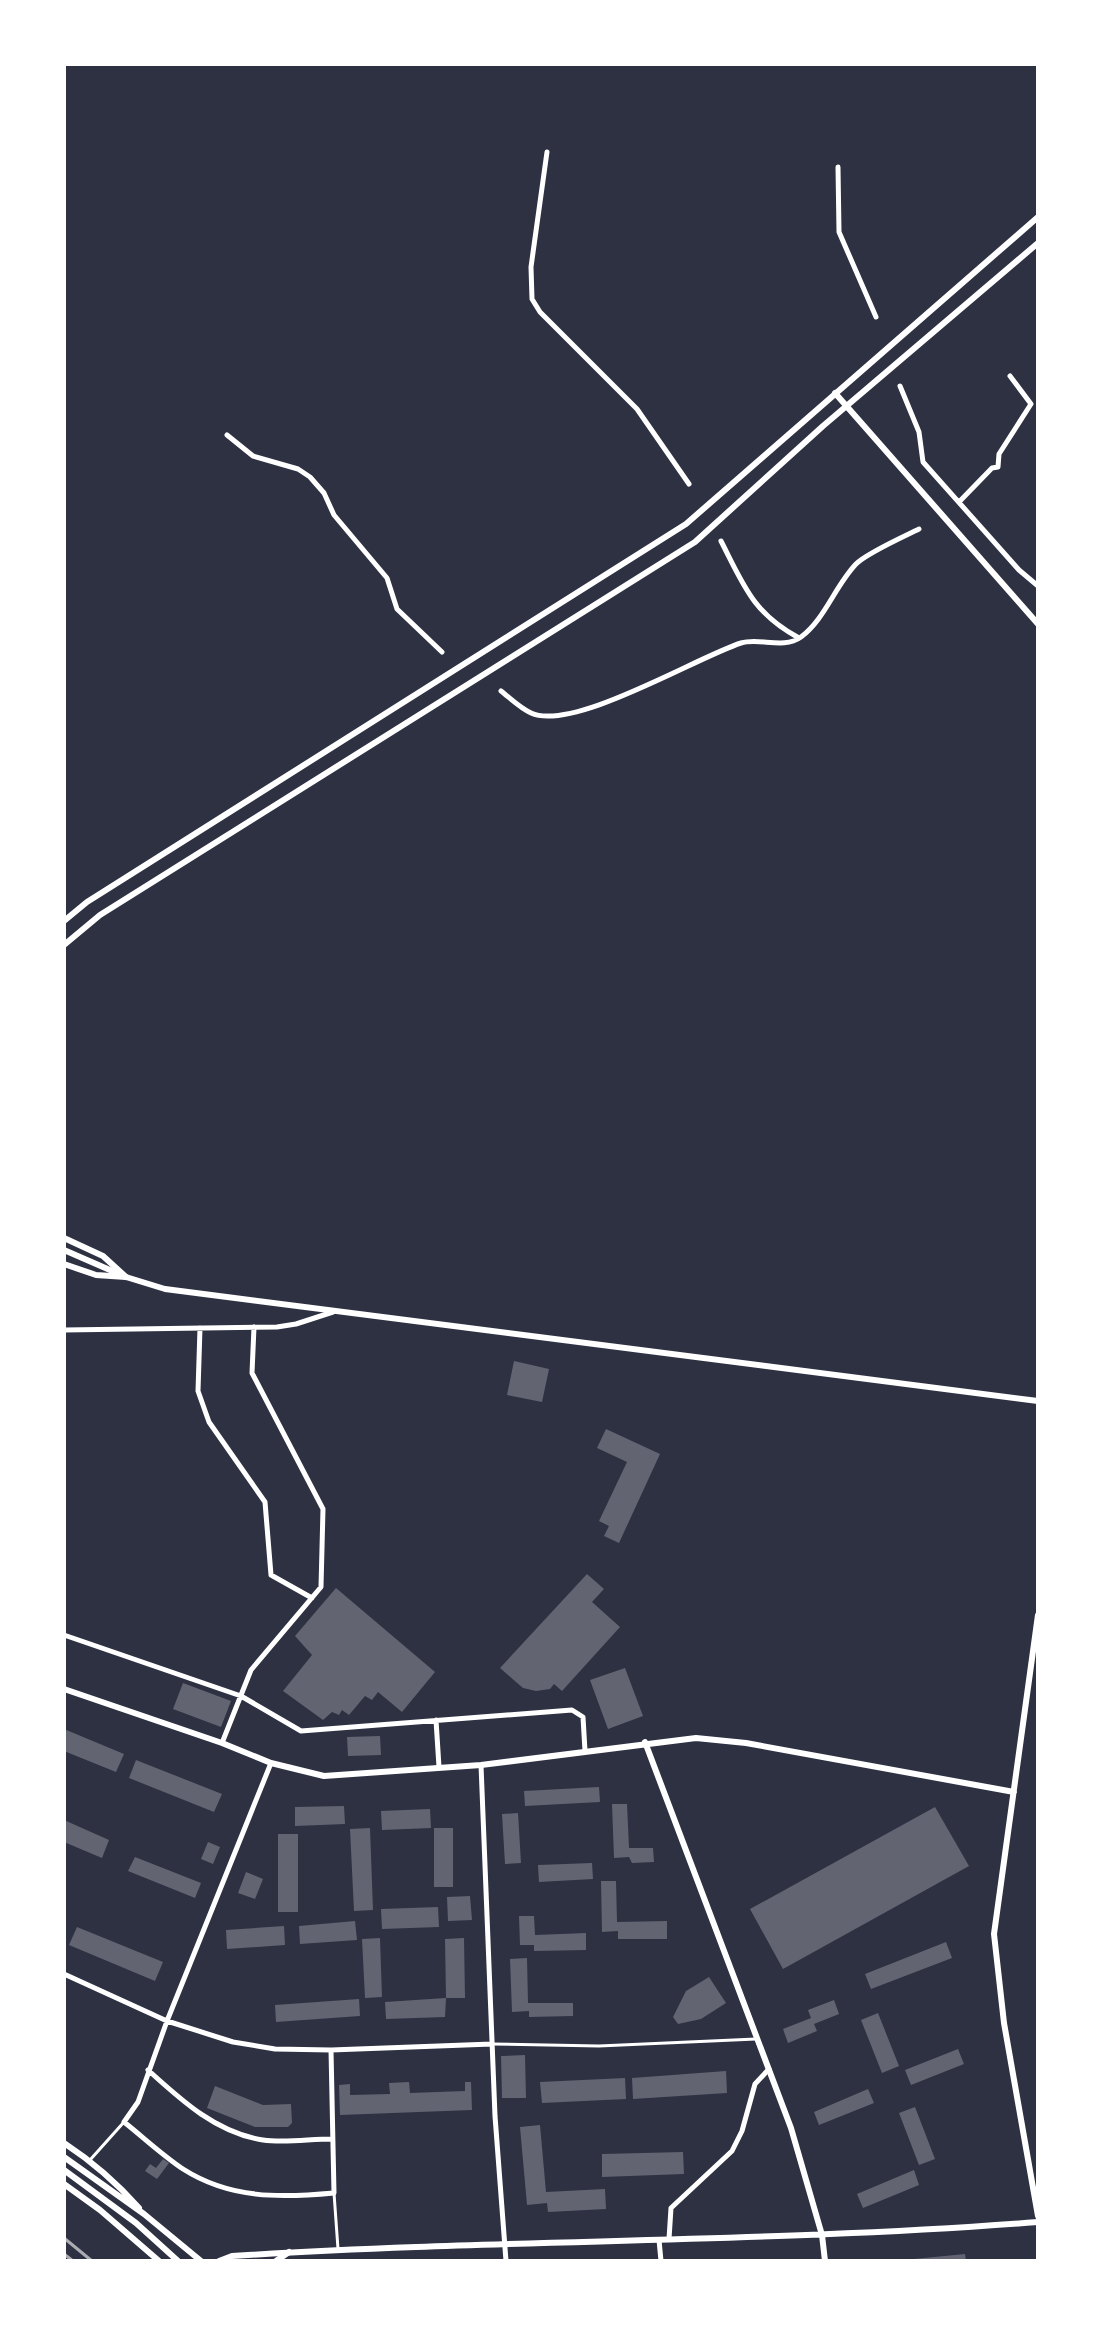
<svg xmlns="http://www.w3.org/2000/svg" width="1102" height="2325" font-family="'Archivo Narrow',sans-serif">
  <rect width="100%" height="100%" fill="#2d3142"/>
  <!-- building -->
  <path fill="#626471" d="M514 1361 549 1369 542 1402 507 1395Z
    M606 1429 660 1454 619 1543 604 1536 609 1526 599 1521 627 1462 597 1448Z
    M587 1574 604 1589 592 1602 620 1627 562 1691 554 1684 550 1689 536 1691 523 1688 500 1668Z
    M336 1588 435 1672 402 1712 378 1692 372 1700 365 1696 349 1715 342 1710 339 1715 332 1712 323 1720 283 1691 312 1655 295 1636Z
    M625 1668 643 1716 608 1729 590 1680Z
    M183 1683 231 1701 221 1727 173 1709Z
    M64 1729 124 1754 116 1772 64 1751Z
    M380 1736 381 1755 348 1756 347 1737Z
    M136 1760 222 1794 214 1812 129 1778Z
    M599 1787 600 1802 525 1806 524 1791Z
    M612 1804H627L629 1848H653L654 1862 632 1863 629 1857 614 1858Z
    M344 1806 345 1824 295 1826V1807Z
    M935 1807 969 1866 783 1969 750 1909Z
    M430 1809 431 1828 382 1830 381 1811Z
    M518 1813 521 1863 505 1864 502 1814Z
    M64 1820 109 1840 102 1858 64 1842Z
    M370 1828 373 1910 354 1911 350 1829Z
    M434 1828H453V1887H434Z
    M278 1834H298V1912H278Z
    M208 1842 220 1847 213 1864 201 1859Z
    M135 1857 201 1883 195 1898 128 1871Z
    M592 1863 593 1879 539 1882 538 1865Z
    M246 1872 263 1879 255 1899 238 1893Z
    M601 1881H616L617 1922 667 1921V1939H618V1931L602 1932Z
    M470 1896 472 1920 448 1921 447 1897Z
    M438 1907 439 1927 382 1929 381 1909Z
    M519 1916H534L535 1935 586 1933V1950L534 1951V1945H520Z
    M355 1921 357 1940 300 1944 299 1926Z
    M284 1926 285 1945 227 1949 226 1930Z
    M77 1927 163 1962 155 1981 69 1945Z
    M380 1938 382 1997 365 1998 362 1939Z
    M464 1938 465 1998H446L445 1939Z
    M946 1942 952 1958 871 1989 865 1974Z
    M527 1958 528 2003H573V2016L529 2017V2011L512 2012 510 1959Z
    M709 1977 726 2003 701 2019 678 2024 673 2017 686 1991Z
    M446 1998 445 2017 386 2019 385 2002Z
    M359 1999 360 2016 276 2022 275 2005Z
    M834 2000 839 2014 814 2024 817 2031 788 2043 783 2029 811 2018 808 2010Z
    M878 2013 899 2066 882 2073 861 2020Z
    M958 2049 964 2064 911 2085 905 2070Z
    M525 2055 526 2098H502L501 2056Z
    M726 2071 727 2093 633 2099 632 2078Z
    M625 2078 626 2099 542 2103 540 2082Z
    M409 2082 410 2093 465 2091V2082H471L472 2110 340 2115 339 2085 350 2084V2095L390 2094 389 2083Z
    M215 2086 263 2105 291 2104 292 2123 288 2127H255L207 2108Z
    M868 2089 874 2103 819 2125 814 2112Z
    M915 2107 935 2159 919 2165 899 2113Z
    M540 2125 546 2192 605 2189 606 2209 548 2212 547 2203 527 2205 520 2127Z
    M683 2152 684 2174 602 2177V2154Z
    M163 2159 169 2163 157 2179 145 2171 150 2164 156 2168Z
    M914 2170 919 2185 863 2208 857 2194Z
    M965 2254 966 2261H914V2259Z"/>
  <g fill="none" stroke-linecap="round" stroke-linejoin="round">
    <!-- pedestrian -->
    <path stroke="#fff" stroke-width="3" d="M492 2044 599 2046 756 2039
      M90 2160 124 2122
      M334 2193 338 2249"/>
    <!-- minor -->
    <path stroke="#fff" stroke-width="5" d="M547 152 531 267 532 299 540 312 637 409 689 484
      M838 167 839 232 876 317
      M900 386 919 432 923 462 1019 570 1038 586
      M227 435 253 456 298 469 310 477 324 493 334 515 387 578 397 609 442 652
      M960 501 992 468 998 467 999 454 1031 404 1010 376
      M721 541C744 586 753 613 799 638
      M501 691C510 698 520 708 531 713 573 732 695 658 741 643 760 637 783 650 801 637 825 619 835 586 856 564 867 553 903 537 919 529
      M200 1328 198 1391 209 1422 265 1502 271 1575 312 1598
      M64 1330 277 1327 296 1324 333 1312
      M64 1635 241 1696 301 1731 572 1710 583 1717 585 1751
      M436 1720 439 1767
      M222 1743 251 1670 321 1587 323 1509 252 1373 254 1327
      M271 1763 167 2021 138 2102 124 2122C143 2137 162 2155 183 2169 230 2199 280 2198 334 2193L331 2050
      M481 1765 495 2116 506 2261
      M64 1974 167 2021 233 2042 275 2049 331 2050 492 2044
      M148 2070C182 2101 217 2133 263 2140 285 2143 310 2139 332 2139
      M669 2239 671 2208 732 2151 742 2131 755 2084 769 2069
      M659 2240 661 2261"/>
    <!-- tertiary -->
    <path stroke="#fff" stroke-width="6" d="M835 393 1038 624
      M64 1250 126 1277 165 1289 1038 1401
      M1038 1615 994 1934 1004 2023 1038 2216
      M64 1689 222 1743 271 1763 324 1776 481 1765 696 1738 746 1743 1014 1792
      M645 1742 791 2128 822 2235 825 2261
      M219 2261 232 2256C501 2239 770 2243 1038 2222"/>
    <!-- secondary -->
    <path stroke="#fff" stroke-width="6" d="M64 921 87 902 686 524 1038 217
      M64 945 100 915 695 542 823 426 1038 243
      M64 1238 103 1256 126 1277
      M64 1264 96 1275 126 1277
      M64 2143C93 2162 116 2182 139 2208
      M64 2157 144 2214 201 2261
      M64 2170 136 2223 178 2261
      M64 2184 100 2210 159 2261
      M276 2261 289 2252"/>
    <!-- rail -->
    <path stroke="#abadb3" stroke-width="3" d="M64 2238 92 2261
      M64 2254 73 2261"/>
  </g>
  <!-- border -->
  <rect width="1102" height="2325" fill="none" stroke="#ffffff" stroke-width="132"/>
</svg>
